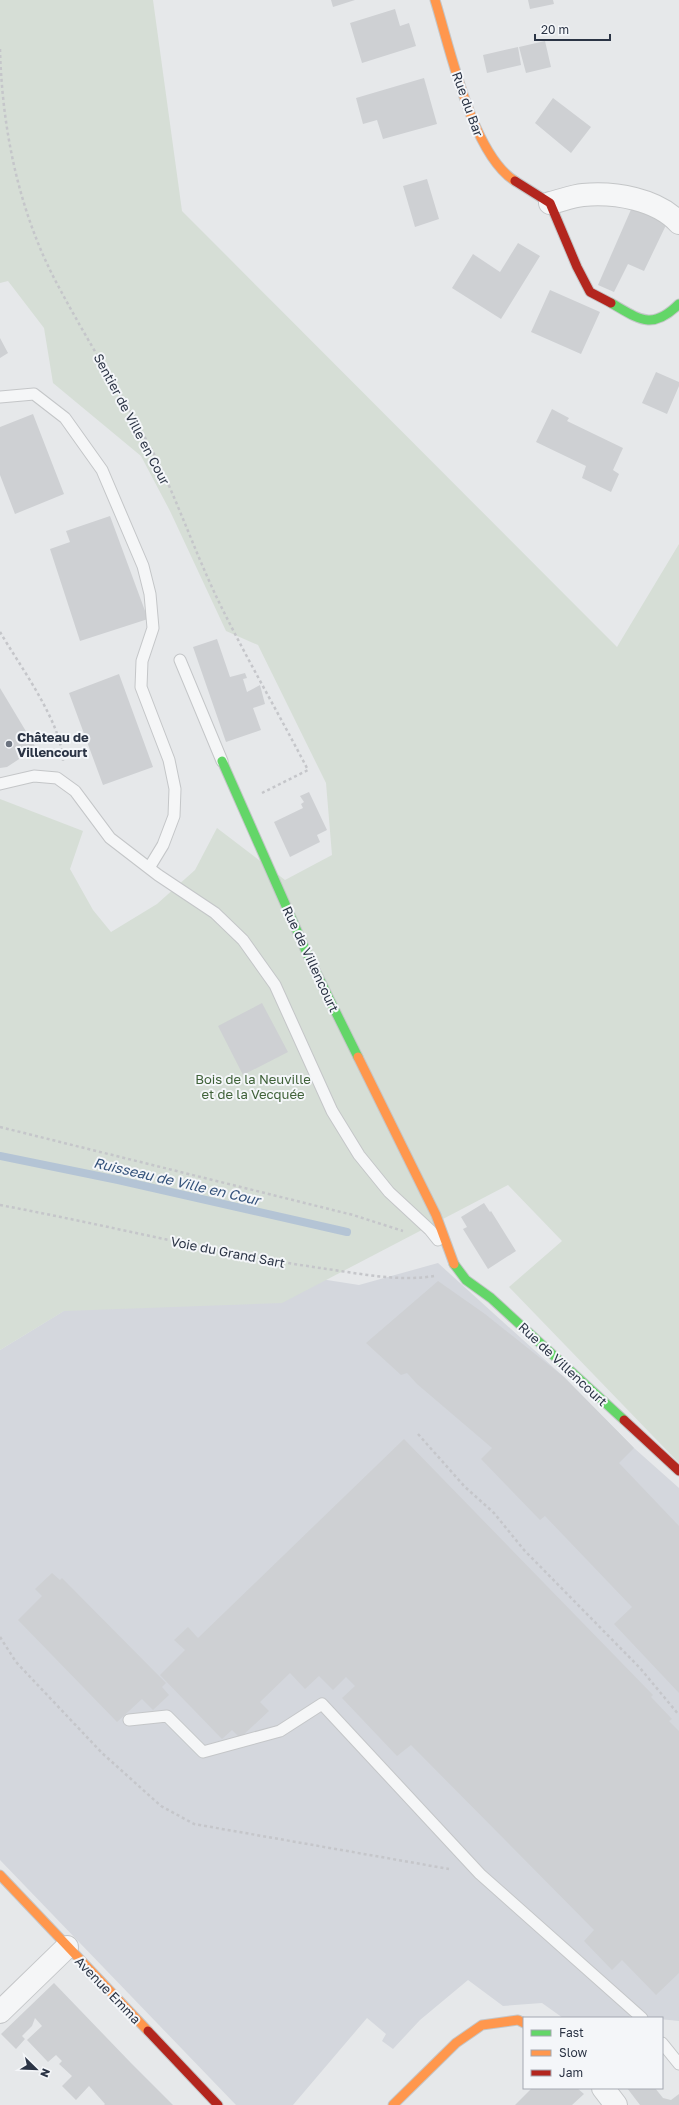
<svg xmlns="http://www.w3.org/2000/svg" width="679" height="2105" font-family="'Golos Text',sans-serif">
  <rect width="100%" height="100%" fill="#e6e8ea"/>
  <!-- built -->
  <path fill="#d4d7dd" d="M122 1248 359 1285 438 1263 564 1377 634 1448 679 1488V2021L630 2016 628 2018H563L542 2003 503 2006 468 1980 420 2020 393 2049 382 2041 386 2034 367 2018 293 2105H236L0 1860V1350L93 1293Z"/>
  <!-- green -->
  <path fill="#d6ded6" d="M0 0H153L182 211 617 647 679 544V1463L509 1287 562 1241 508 1185 282 1303 64 1311 0 1350V799L83 831 70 869 93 910 111 932 157 904 195 870 217 828 285 880 332 855 326 783 258 645 226 631 170 511 141 456 53 383 44 328 8 281 0 283Z"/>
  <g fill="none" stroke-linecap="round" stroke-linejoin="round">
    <!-- stream -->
    <path stroke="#b4c4d5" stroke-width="8" d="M0 1156 118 1180 347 1232"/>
  </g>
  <!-- building -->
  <path fill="#ced0d3" d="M331 0H355L333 7Z
    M528 0H553L554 4 530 9Z
    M395 9 400 26 409 23 416 46 362 63 350 23Z
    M545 41 551 67 526 73 519 47Z
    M518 47 521 65 487 73 483 55Z
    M424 78 437 124 383 139 377 120 363 124 356 98Z
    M553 98 591 127 571 153 535 123Z
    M427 179 439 219 415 227 403 186Z
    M633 205 668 221 644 271 628 264 614 292 598 285Z
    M518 243 540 256 501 319 452 288 473 254 500 272Z
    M550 290 600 312 581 354 531 332Z
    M0 338 8 353 0 358Z
    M656 372 679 382V386L667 414 642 403Z
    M552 409 569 418 567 421 623 448 613 470 619 474 611 492 582 478 586 466 536 442Z
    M33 414 64 494 15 514 0 475V427Z
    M110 516 148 619 80 641 50 549 70 542 66 531Z
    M217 639 230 677 245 673 247 678 243 679 247 692 260 685 265 704 253 708 261 730 226 742 193 647Z
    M119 674 153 767 103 785 69 693Z
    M0 688 36 748 7 767 0 768Z
    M309 792 327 830 317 835 320 842 290 857 274 822 303 808 301 804 304 802 300 796Z
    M262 1003 288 1052 243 1075 218 1026Z
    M484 1203 490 1212 491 1211 516 1251 488 1269 463 1229 467 1227 461 1217Z
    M438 1281 485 1314 564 1377 634 1448 619 1463 679 1526V1693L614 1624 632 1607 545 1516 540 1520 481 1459 492 1448 417 1384 407 1373 401 1375 366 1343Z
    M404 1439 653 1695 651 1697 672 1719 669 1721 679 1731V1973L656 1995 622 1960 612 1970 584 1941 594 1930 411 1745 397 1756 342 1698 355 1686 346 1677 333 1690 319 1676 305 1689 290 1673 260 1702 269 1711 240 1738 232 1730 222 1739 160 1675 185 1650 174 1640 188 1627 198 1638Z
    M52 1573 60 1580 62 1578 166 1683 162 1687 169 1695 153 1710 142 1699 117 1722 18 1620 42 1596 35 1589Z
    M54 1983 131 2063 173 2105H104L105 2104 89 2086 76 2100 62 2086 72 2076 59 2064 62 2061 56 2055 48 2062 27 2040 42 2026 35 2018 32 2026 22 2036 25 2039 16 2049 1 2034Z
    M532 2088H577L584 2094 572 2105H515Z
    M627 2088H655L663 2098 671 2100 679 2094V2105H640Z"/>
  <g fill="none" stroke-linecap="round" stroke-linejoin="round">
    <!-- lane casing -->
    <g stroke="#c4c6c8" stroke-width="13">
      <path id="lane" d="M0 397 34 394 65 418 102 470 143 566 150 594 153 628 142 661 141 687 169 760 175 789 174 816 163 845 149 868
        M180 660 222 761
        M0 784 34 776 57 778 75 791 110 838 158 875 215 913 243 940 275 985 332 1111 359 1155 389 1192 430 1230 438 1240
        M129 1720 167 1716 203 1752 280 1731 322 1704 480 1874 642 2018
        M662 2043 679 2064"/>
    </g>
    <!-- street casing -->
    <g stroke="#c4c6c8" stroke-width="24">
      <path id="street" d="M550 203C560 201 572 196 583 195 615 192 657 199 679 223
        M0 2012 67 1947
        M603 2088 616 2105"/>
    </g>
    <!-- fast casing -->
    <g stroke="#c4c6c8" stroke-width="11">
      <path id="fast" d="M611 303C639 319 652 331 679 304
        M222 761 309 958 358 1057
        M454 1264 466 1280 491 1298 624 1420"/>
    </g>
    <!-- slow casing -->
    <g stroke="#c4c6c8" stroke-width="11">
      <path id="slow" d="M435 0C450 48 472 154 515 181
        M358 1057 436 1215 454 1264
        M0 1875 148 2031
        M393 2105 456 2043 482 2025 518 2020 524 2023"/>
    </g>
    <!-- jam casing -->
    <g stroke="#c4c6c8" stroke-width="11">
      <path id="jam" d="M515 181 550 203 577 267 590 292 611 303
        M624 1420 679 1471
        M148 2031 218 2105"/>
    </g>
    <!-- path -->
    <path stroke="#c5c6ca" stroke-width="2.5" stroke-dasharray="3 3" stroke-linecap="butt" d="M0 49C2 127 18 207 53 276 84 336 121 393 153 452 177 499 194 550 217 598 245 656 278 712 308 770L262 793
      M0 632C20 666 62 723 63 761
      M0 1127 353 1215 403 1231
      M0 1205C107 1225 212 1252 320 1268 357 1273 397 1282 434 1276
      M418 1434 465 1487 494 1513 524 1550 640 1668 679 1715
      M0 1637 16 1662 102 1753 161 1806 194 1824 449 1869"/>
    <!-- lane -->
    <use href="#lane" stroke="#f5f6f7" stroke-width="11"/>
    <!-- street -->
    <use href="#street" stroke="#f5f6f7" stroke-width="22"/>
    <!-- fast -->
    <use href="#fast" stroke="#63d668" stroke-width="9"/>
    <!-- slow -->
    <use href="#slow" stroke="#ff974d" stroke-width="9"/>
    <!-- jam -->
    <use href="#jam" stroke="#b3261e" stroke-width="9"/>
  </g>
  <!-- markers -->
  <circle fill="#6c737f" stroke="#f4f6f9" stroke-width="1.5" cx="9" cy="744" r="4"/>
  <g text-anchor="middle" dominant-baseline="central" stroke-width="4" stroke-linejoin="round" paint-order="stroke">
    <!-- street labels -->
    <g font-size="13" fill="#2b3445" stroke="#f4f6f9">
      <text transform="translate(468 104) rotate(70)">Rue du Bar</text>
      <text transform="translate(132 419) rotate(62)">Sentier de Ville en Cour</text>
      <text transform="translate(311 959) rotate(65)">Rue de Villencourt</text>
      <text transform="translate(228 1252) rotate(11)">Voie du Grand Sart</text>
      <text transform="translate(563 1364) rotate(43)">Rue de Villencourt</text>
      <text transform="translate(108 1990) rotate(46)">Avenue Emma</text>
    </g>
    <!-- poi labels -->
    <g font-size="13" font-weight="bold" fill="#2b3445" stroke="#f4f6f9" text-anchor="start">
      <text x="17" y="737">Château de<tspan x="17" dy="15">Villencourt</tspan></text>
    </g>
    <!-- park labels -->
    <g font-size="13" fill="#3f6138" stroke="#f4f6f9">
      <text x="253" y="1079">Bois de la Neuville<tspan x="253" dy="15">et de la Vecquée</tspan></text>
    </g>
    <!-- water labels -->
    <g font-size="14" font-style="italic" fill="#34527a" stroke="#f4f6f9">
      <text transform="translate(177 1181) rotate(13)">Ruisseau de Ville en Cour</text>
    </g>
  </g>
  <!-- legend -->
  <rect x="523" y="2017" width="140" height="72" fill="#f4f6f9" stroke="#a4a8b1"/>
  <rect x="531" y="2030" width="20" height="6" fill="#63d668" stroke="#a4a8b1"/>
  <text x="559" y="2037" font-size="12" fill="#2b3445">Fast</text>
  <rect x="531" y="2050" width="20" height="6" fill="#ff974d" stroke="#a4a8b1"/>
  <text x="559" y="2057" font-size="12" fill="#2b3445">Slow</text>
  <rect x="531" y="2070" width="20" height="6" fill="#b3261e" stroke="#a4a8b1"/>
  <text x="559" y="2077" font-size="12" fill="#2b3445">Jam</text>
  <!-- north arrow -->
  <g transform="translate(36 2069) rotate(113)" stroke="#f4f6f9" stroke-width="3" paint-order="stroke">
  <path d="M0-3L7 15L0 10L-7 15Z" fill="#2b3445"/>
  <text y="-6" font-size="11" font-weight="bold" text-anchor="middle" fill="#2b3445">N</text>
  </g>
  <!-- scale -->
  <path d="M535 34v6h75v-6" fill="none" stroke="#2b3445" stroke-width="2"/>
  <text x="541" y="34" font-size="12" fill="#2b3445" stroke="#f4f6f9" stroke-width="3" paint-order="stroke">20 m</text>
</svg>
